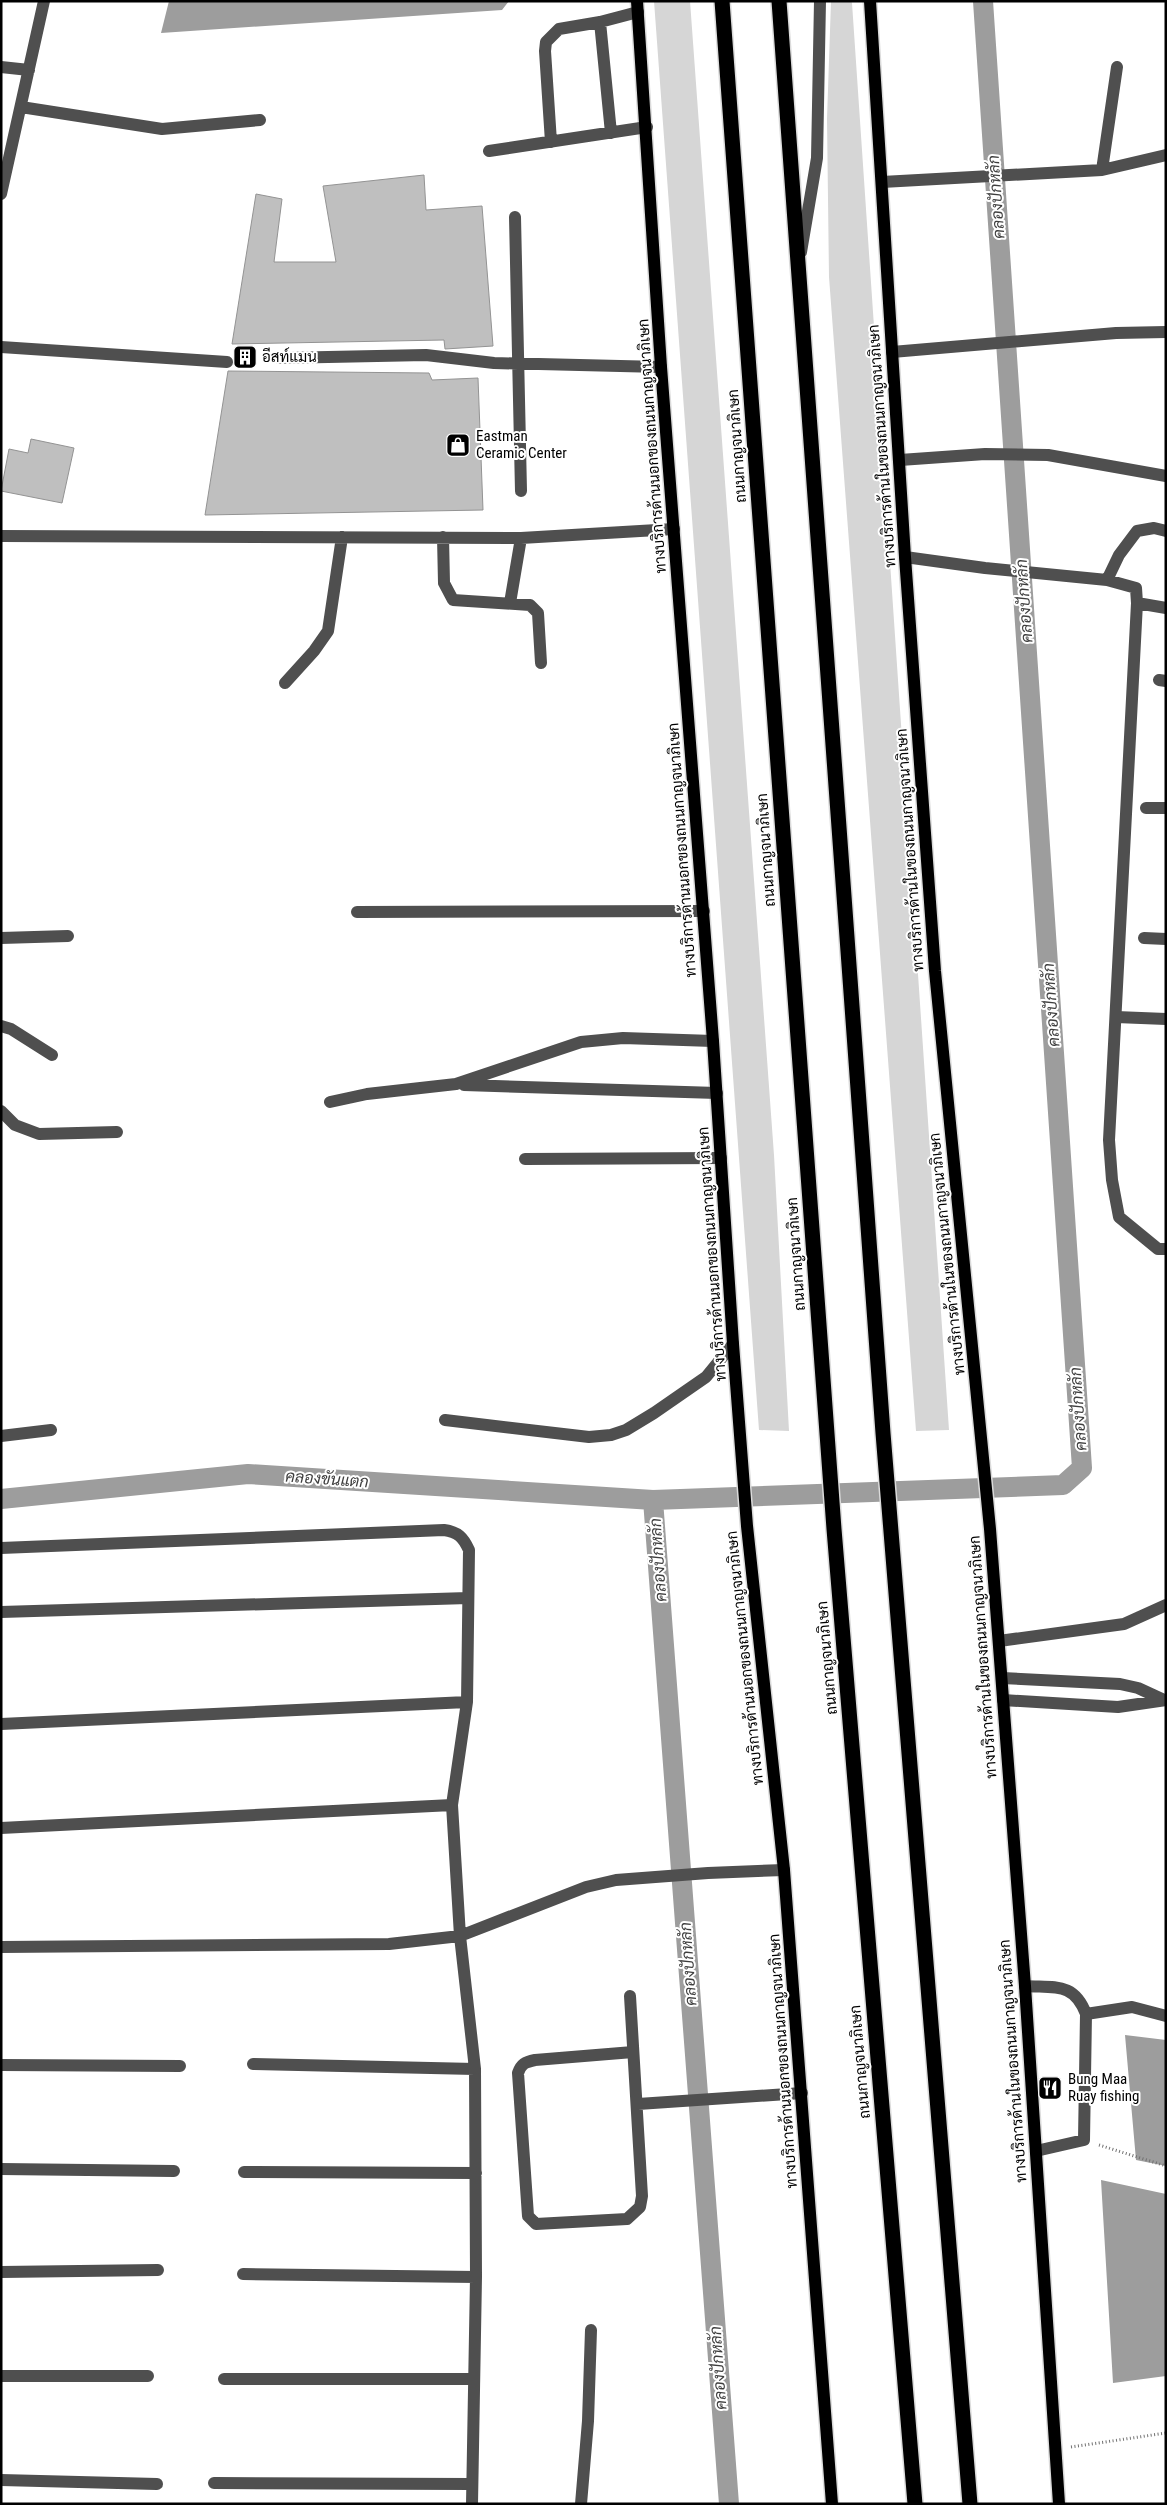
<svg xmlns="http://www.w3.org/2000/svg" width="1167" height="2505" font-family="'Roboto Condensed',Sarabun,sans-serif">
  <rect width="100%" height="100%" fill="#fff"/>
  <!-- green -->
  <path fill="#d6d6d6" d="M654 1H690L774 1155 789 1431 759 1430Z
    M831 1H851L852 3 949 1430 916 1431 829 277 827 119Z"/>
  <!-- water -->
  <path fill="#9d9d9d" d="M169 1H509L502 10 161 33Z
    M1125 2035 1166 2040V2166L1136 2160Z
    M1101 2180 1166 2194V2376L1113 2383Z"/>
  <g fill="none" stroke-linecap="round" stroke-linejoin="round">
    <!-- canal -->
    <path stroke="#9d9d9d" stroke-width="20" d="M1 1499 248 1474 653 1500 1063 1485 1082 1468 983 1
      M653 1500 729 2504"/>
  </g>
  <!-- building -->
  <path fill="#bfbfbf" stroke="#939393" d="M424 175 426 210 482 206 493 346 445 349 444 340 232 344 256 194 282 199 274 262H336L323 186Z
    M228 371 429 373 432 380 478 378 483 510 205 515Z
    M31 439 74 448 62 503 1 491 9 449 28 453Z"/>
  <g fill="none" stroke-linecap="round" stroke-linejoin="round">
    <!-- major casing -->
    <g stroke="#dbdbdb" stroke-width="15">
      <path id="major" d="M637 1 661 367 713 1041 733 1344 747 1526 784 1870 832 2504
        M870 1 905 557 935 971 990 1529 1025 1986 1059 2504"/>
    </g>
    <!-- highway casing -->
    <g stroke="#dbdbdb" stroke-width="18">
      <path id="highway" d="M722 1 834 1529 915 2504
        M779 1 883 1433 970 2504"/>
    </g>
    <!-- path -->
    <path stroke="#717171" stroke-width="3" stroke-dasharray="1 2.5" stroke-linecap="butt" d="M1099 2145 1166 2166
      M1071 2447 1166 2433"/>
    <!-- minor -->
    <path stroke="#4f4f4f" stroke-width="12" d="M600 22 611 133
      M1 67 29 70
      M21 107 162 129 260 120
      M551 142 545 51 546 42 559 29 600 22 638 12
      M489 151 647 127
      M1102 170 1166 155
      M882 182 1102 170 1117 67
      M1 194 44 1
      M515 217 521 491
      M801 252 817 158 820 1
      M1 347 227 362
      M892 352 1116 333 1166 332
      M279 358 426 355 494 363 661 367
      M900 460 985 454 1048 455 1166 476
      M1 536 521 538 674 529
      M443 537 444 583 453 600 530 605 538 613 541 663
      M905 557 985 568 1107 580 1136 588 1137 603 1109 1140 1112 1180 1119 1217 1158 1249H1166
      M1107 580 1119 555 1137 531 1154 528 1166 531
      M510 603 521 538
      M1137 603 1166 608
      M1159 680 1166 681
      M285 683 314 651 328 631 342 537
      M1146 808H1166
      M357 912 704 911
      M1 938 68 936
      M1144 938 1166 939
      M1116 1017 1166 1019
      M1 1026 11 1029 52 1055
      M464 1085 717 1093
      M330 1102 367 1094 456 1084 581 1042 623 1038 713 1041
      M1 1111 15 1125 39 1134 117 1132
      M525 1159 721 1158
      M445 1420 589 1437 611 1435 626 1430 654 1413 706 1377 733 1344
      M1 1436 51 1430
      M1 1548 444 1530C458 1532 463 1537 469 1550L467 1702 452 1805 460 1936 475 2069 476 2277 472 2504
      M1 1612 468 1598
      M999 1641 1124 1624 1166 1605
      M1002 1678 1120 1684 1138 1688 1164 1700
      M1003 1700 1118 1707 1166 1700
      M1 1724 467 1702
      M1 1828 452 1805
      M1 1947 389 1944 460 1936 586 1887 616 1880 708 1873 784 1870
      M1025 1986C1055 1988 1074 1982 1086 2014L1084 2140 1036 2151
      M630 1996 642 2196 640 2207 627 2219 536 2224 528 2216 518 2073C521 2064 525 2062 535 2060L633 2052
      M1086 2014 1132 2007 1166 2016
      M253 2064 475 2069
      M1 2065 180 2066
      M638 2104 802 2093
      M1 2169 174 2171
      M244 2172 476 2173
      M1 2272 158 2270
      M243 2274 476 2277
      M1 2376H148
      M224 2379H474
      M1 2480 157 2484
      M214 2483 472 2484
      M581 2504 588 2421 591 2330"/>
    <!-- major -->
    <use href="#major" stroke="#000" stroke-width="12"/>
    <!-- highway -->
    <use href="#highway" stroke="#000" stroke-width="15"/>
  </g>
  <!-- icons -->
  <defs>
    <g id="building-square" transform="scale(1.25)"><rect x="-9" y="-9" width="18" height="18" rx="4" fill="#000" stroke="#fff"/><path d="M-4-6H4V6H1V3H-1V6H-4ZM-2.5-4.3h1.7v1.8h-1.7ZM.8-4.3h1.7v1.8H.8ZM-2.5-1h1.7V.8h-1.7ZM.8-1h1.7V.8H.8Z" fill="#fff"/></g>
    <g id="shop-square" transform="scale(1.25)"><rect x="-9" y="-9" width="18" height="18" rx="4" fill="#000" stroke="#fff"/><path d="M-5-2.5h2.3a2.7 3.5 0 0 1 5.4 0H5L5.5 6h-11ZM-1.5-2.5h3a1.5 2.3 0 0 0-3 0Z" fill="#fff"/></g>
    <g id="restaurant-square" transform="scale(1.25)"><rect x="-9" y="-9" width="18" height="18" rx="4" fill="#000" stroke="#fff"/><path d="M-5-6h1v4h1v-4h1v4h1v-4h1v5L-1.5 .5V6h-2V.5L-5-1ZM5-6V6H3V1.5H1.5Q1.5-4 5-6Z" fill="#fff"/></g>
  </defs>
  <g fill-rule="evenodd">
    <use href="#building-square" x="245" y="357"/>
    <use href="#shop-square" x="458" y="445"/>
    <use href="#restaurant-square" x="1050" y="2088"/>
  </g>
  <g text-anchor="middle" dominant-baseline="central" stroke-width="4" stroke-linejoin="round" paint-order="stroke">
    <!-- poi labels -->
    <g font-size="15" fill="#000" stroke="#fff" text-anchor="start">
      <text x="262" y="357">อีสท์แมน</text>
      <text x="476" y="436">Eastman<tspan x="476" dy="17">Ceramic Center</tspan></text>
      <text x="1068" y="2079">Bung Maa<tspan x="1068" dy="17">Ruay fishing</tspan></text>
    </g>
    <!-- street labels -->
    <g font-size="15" fill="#000" stroke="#fff">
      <text transform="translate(652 446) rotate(-94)">ทางบริการด้านนอกของถนนกาญจนาภิเษก</text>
      <text transform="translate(737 446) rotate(-94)">ถนนกาญจนาภิเษก</text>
      <text transform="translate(882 446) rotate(-94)">ทางบริการด้านในของถนนกาญจนาภิเษก</text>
      <text transform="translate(682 850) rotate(-94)">ทางบริการด้านนอกของถนนกาญจนาภิเษก</text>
      <text transform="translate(766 850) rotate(-94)">ถนนกาญจนาภิเษก</text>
      <text transform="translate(910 850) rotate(-94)">ทางบริการด้านในของถนนกาญจนาภิเษก</text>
      <text transform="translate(712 1254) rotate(-94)">ทางบริการด้านนอกของถนนกาญจนาภิเษก</text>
      <text transform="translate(796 1254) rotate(-94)">ถนนกาญจนาภิเษก</text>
      <text transform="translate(947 1254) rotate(-96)">ทางบริการด้านในของถนนกาญจนาภิเษก</text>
      <text transform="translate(983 1657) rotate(-94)">ทางบริการด้านในของถนนกาญจนาภิเษก</text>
      <text transform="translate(745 1658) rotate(-96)">ทางบริการด้านนอกของถนนกาญจนาภิเษก</text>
      <text transform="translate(827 1658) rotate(-95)">ถนนกาญจนาภิเษก</text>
      <text transform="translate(783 2061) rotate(-94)">ทางบริการด้านนอกของถนนกาญจนาภิเษก</text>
      <text transform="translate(1013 2061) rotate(-94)">ทางบริการด้านในของถนนกาญจนาภิเษก</text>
      <text transform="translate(860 2062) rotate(-95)">ถนนกาญจนาภิเษก</text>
    </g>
    <!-- water labels -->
    <g font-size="16" font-style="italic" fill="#3e3e3e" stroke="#fff">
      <text transform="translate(996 197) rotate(-94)">คลองปักหลัก</text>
      <text transform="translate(1024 601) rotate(-94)">คลองปักหลัก</text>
      <text transform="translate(1051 1005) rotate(-94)">คลองปักหลัก</text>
      <text transform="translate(1078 1409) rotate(-94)">คลองปักหลัก</text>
      <text transform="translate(327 1479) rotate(4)">คลองขันแตก</text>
      <text transform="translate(658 1560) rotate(-94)">คลองปักหลัก</text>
      <text transform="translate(688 1964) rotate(-94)">คลองปักหลัก</text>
      <text transform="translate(718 2368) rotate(-94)">คลองปักหลัก</text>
    </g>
  </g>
  <!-- border -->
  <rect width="1167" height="2505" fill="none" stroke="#000000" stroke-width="5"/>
</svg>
